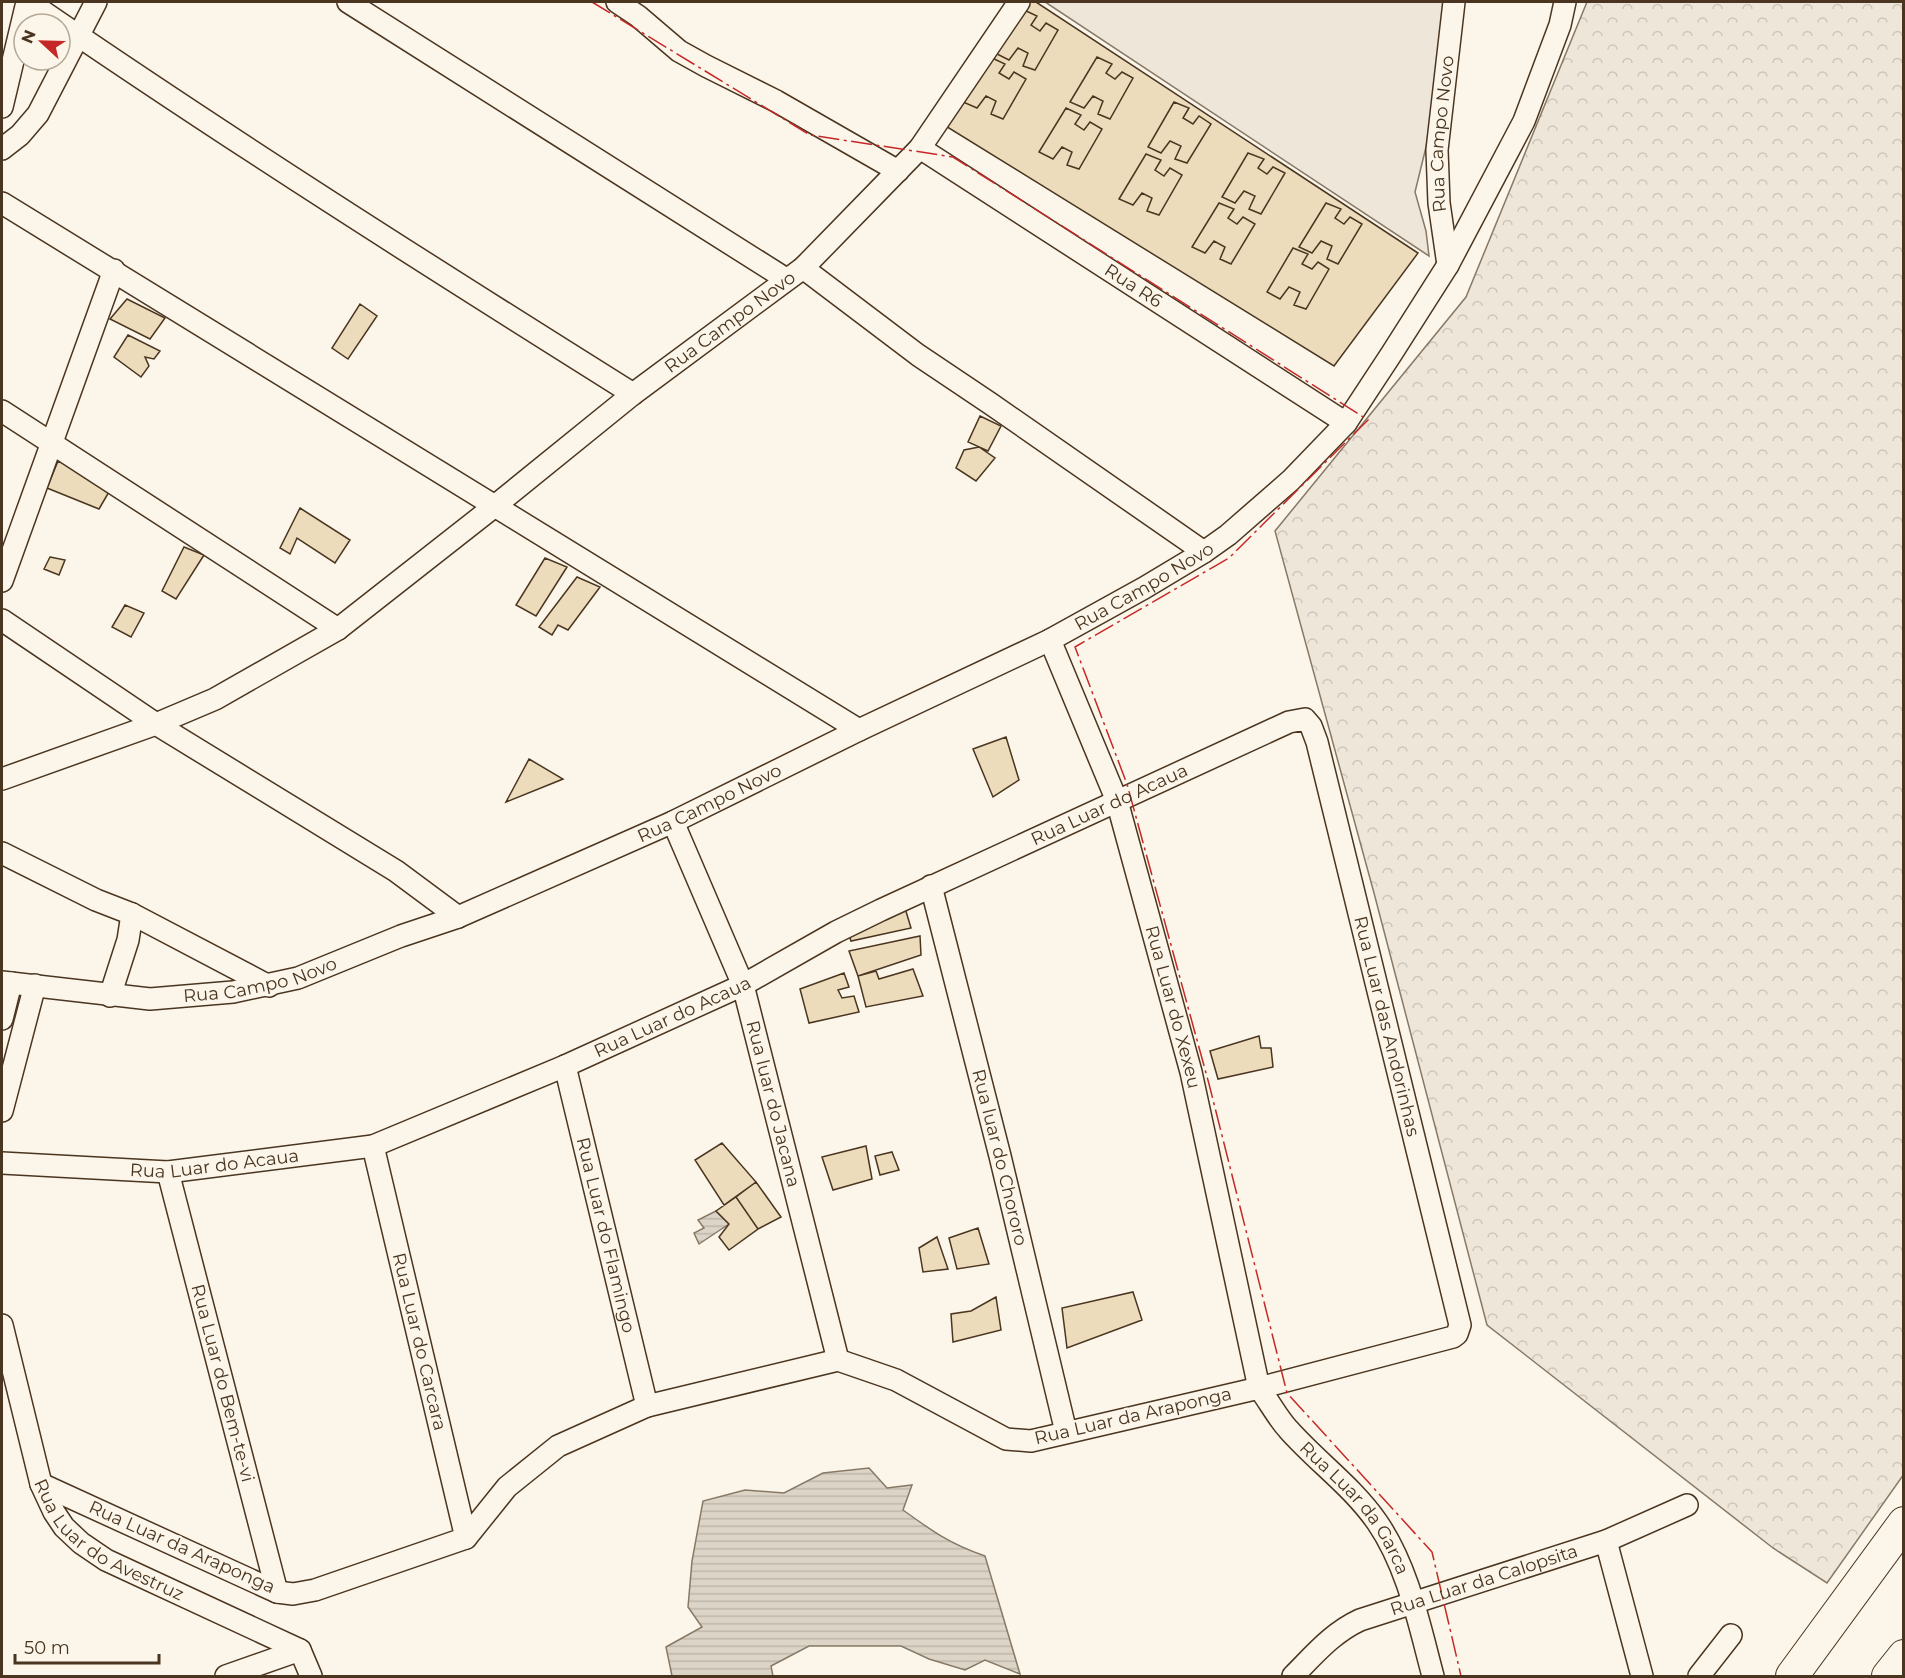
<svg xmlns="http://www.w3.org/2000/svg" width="1905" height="1678" font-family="Montserrat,sans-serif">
  <defs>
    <pattern id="forest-crowns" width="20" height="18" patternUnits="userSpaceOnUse" patternTransform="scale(1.5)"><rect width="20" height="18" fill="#ede6d9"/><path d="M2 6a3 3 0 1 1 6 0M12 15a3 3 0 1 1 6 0" fill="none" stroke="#cdc6ba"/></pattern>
    <pattern id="water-rules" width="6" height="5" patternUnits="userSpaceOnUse" patternTransform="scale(1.5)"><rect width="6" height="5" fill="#dcd4c6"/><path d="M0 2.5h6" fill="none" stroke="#beb7aa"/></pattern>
  </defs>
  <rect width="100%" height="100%" fill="#fbf6e9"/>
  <!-- green -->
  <path fill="#ede6d9" stroke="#887966" stroke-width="1.5" d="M1045 2H1444L1427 143 1415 192 1426 231 1429 256Z"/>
  <!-- forest -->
  <path fill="url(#forest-crowns)" stroke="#887966" stroke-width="1.5" d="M1587 2H1903L1904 1474 1827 1583 1773 1548 1487 1325 1374 893 1275 531 1466 297Z"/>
  <!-- water -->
  <path fill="url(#water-rules)" stroke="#887966" stroke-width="1.5" d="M716 1211 729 1224 699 1244 694 1233 704 1228 698 1220Z
    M869 1468 887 1488 912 1485 903 1510C932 1531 950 1544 985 1556L1020 1674 985 1660 965 1670 929 1659 901 1646H809L771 1666 773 1676H672L666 1647 702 1627 688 1607 692 1561 703 1501 745 1490 784 1493 823 1473Z"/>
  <!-- building -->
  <path fill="#ecdcbc" stroke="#4a3520" stroke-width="1.5" d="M1024 2H1036L1418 253 1334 366 944 125Z
    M1022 9 1037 16 1031 25 1040 31 1046 23 1058 30 1035 70 1023 66 1028 53 1018 48 1009 60 995 53Z
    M990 57 1005 64 999 73 1009 79 1014 72 1026 79 1003 119 991 114 996 101 986 96 977 108 963 102Z
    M1097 57 1112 64 1106 73 1115 79 1122 72 1133 78 1110 119 1098 114 1103 101 1093 96 1084 108 1070 102Z
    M1174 102 1189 108 1183 118 1193 124 1199 116 1211 124 1187 163 1175 159 1181 146 1170 141 1161 153 1148 147Z
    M1066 108 1081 115 1075 124 1084 130 1090 122 1102 129 1079 169 1067 165 1072 152 1062 147 1053 159 1039 152Z
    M1248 153 1264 159 1258 168 1267 174 1273 167 1285 173 1261 214 1249 209 1255 196 1244 191 1235 203 1222 197Z
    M1146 154 1161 160 1155 170 1164 176 1170 168 1182 175 1159 215 1147 211 1152 198 1142 193 1133 205 1119 199Z
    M1219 203 1234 209 1228 218 1237 224 1243 217 1255 224 1231 264 1220 259 1225 247 1214 241 1205 253 1192 247Z
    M1326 203 1341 209 1335 218 1344 224 1350 217 1362 224 1338 264 1327 259 1332 246 1321 241 1312 253 1299 247Z
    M1293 248 1308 254 1302 264 1312 269 1318 262 1329 269 1306 309 1294 305 1300 292 1289 287 1280 299 1267 292Z
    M127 299 165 318 150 339 110 319Z
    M360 304 377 316 348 359 332 348Z
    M128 335 160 351 154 359 145 357 149 366 141 377 114 357Z
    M980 416 1001 426 988 451 968 442Z
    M979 447 995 458 976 481 956 468 964 450Z
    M58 461 113 485 99 509 47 488Z
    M300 508 350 540 335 563 297 538 290 554 280 548Z
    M184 547 204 555 176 599 162 591Z
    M50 557 65 560 59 575 44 569Z
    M545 558 567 567 536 616 516 605Z
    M577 577 600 587 568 630 558 625 552 635 539 627Z
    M125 605 144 613 131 637 112 627Z
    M1006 737 1019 780 993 797 973 749Z
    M529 759 563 779 506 802Z
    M905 908 911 928 851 941 847 929Z
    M920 936 921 955 858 976 849 951Z
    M913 969 923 996 866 1007 858 976 876 971 879 979Z
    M844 973 849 987 838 990 842 998 854 996 859 1012 809 1023 800 989Z
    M1259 1036 1261 1048H1271L1273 1067 1218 1079 1210 1051Z
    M722 1143 756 1182 724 1205 695 1160Z
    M866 1146 872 1179 833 1190 822 1157Z
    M892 1152 899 1170 880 1175 875 1156Z
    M756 1182 781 1217 758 1229 736 1197Z
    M736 1197 758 1229 729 1250 719 1237 729 1224 716 1211Z
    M978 1228 989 1264 957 1269 949 1238Z
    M937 1237 948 1269 923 1272 919 1248Z
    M1133 1292 1142 1320 1067 1348 1062 1308Z
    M996 1297 1001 1330 953 1342 951 1314 971 1311Z"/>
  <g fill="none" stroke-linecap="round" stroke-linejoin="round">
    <!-- minor casing -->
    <g stroke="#4a3520" stroke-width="24">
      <g id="minor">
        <path d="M29 2C227 138 429 266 633 394"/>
        <path d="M348 2 786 279"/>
        <path d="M617 2 638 16 679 51 706 66 776 101 898 171"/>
        <path d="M2 107 27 2"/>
        <path id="s1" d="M920 148 1346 423"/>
        <path d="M2 149 20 135 38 114 96 2"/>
        <path d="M2 203 859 730"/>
        <path id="s2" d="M1448 265 1439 203 1437 150 1454 2"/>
        <path d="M803 268 918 355 991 404 1204 552"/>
        <path d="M2 411 338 629"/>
        <path d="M2 581 114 270"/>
        <path d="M2 620 156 724 396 871 458 917"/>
        <path id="s3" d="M1050 640 1117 801 1191 1072 1259 1388C1269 1401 1277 1417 1288 1429 1316 1461 1352 1486 1377 1522 1408 1567 1419 1624 1433 1676"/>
        <path id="s4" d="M2 779 156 724 215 699 338 629 496 505 633 394 803 268 920 148 1019 2"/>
        <path id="s5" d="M673 822 743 985 838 1360"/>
        <path d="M2 853 96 900 132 914 269 986"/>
        <path id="s6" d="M931 886 1000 1156 1066 1432"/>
        <path id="s7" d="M2 982 150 999 233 992 298 978 401 936 458 917 673 822 859 730 1050 640 1144 588 1204 552 1228 535 1291 480 1346 423 1392 353 1448 265 1524 121 1560 25 1565 2"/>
        <path d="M110 996 128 940 132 914"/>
        <path d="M2 1019 11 983"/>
        <path id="s8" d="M565 1066 647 1406"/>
        <path d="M2 1111 35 985"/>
        <path id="s9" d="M373 1146 466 1538"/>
        <path id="s10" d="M2 1163 168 1172 373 1146 565 1066 743 985 836 932 881 910 1289 722 1305 719 1311 726 1317 742 1460 1325 1457 1334 1453 1337 1259 1388 1031 1441 1006 1439 896 1380 838 1360 647 1406 558 1446 507 1487 466 1538 315 1590 293 1594 277 1592 41 1484"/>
        <path id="s11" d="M168 1172 277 1592"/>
        <path id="s12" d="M2 1325 41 1484 54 1512 64 1527 81 1543 106 1560 300 1650 311 1676"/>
        <path d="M1606 1541 1642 1676"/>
        <path d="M226 1676 300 1650"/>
        <path id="s13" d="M1293 1676C1314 1655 1332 1633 1360 1620L1606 1541 1687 1505"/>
        <path d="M1699 1676 1731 1635"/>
      </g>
    </g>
    <!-- highway casing -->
    <g stroke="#4a3520" stroke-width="34">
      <path id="highway" d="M1792 1676 1904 1523
        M1888 1676 1904 1656"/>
    </g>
    <!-- minor -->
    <use href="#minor" stroke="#fbf6e9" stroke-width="21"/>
    <!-- highway -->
    <use href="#highway" stroke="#fbf6e9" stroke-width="32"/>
    <!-- power -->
    <path stroke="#c62828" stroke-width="1.5" stroke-dasharray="21 4.5 3 4.5" stroke-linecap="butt" d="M592 2 810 135 953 157 1368 420 1229 558 1075 647 1127 784 1209 1084 1287 1393 1432 1552 1461 1676"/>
  </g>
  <g text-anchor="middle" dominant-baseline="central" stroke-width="4.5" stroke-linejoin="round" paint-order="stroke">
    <!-- street labels -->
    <g font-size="18" fill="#4a3520" stroke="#fbf6e9">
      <text stroke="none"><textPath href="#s2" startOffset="132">Rua Campo Novo</textPath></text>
      <text stroke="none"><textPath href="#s1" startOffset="254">Rua R6</textPath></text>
      <text stroke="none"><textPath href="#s4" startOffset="867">Rua Campo Novo</textPath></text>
      <text stroke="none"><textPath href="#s7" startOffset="1232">Rua Campo Novo</textPath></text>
      <text stroke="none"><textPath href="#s7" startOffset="746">Rua Campo Novo</textPath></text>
      <text stroke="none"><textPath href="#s10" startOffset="1185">Rua Luar do Acaua</textPath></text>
      <text stroke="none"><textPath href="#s7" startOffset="261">Rua Campo Novo</textPath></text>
      <text stroke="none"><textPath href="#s3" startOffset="388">Rua Luar do Xexeu</textPath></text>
      <text stroke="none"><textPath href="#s10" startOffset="699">Rua Luar do Acaua</textPath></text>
      <text stroke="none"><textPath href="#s10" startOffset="1718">Rua Luar das Andorinhas</textPath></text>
      <text stroke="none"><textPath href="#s5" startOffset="300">Rua luar do Jacana</textPath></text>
      <text stroke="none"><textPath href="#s6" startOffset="280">Rua luar do Chororo</textPath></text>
      <text stroke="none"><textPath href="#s10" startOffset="213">Rua Luar do Acaua</textPath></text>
      <text stroke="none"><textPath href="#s8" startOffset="174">Rua Luar do Flamingo</textPath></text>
      <text stroke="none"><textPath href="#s9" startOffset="201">Rua Luar do Carcara</textPath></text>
      <text stroke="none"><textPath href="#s11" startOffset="218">Rua Luar do Bem-te-vi</textPath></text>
      <text transform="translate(1133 1416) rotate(-13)">Rua Luar da Araponga</text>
      <text stroke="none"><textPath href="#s3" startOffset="933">Rua Luar da Garca</textPath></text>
      <text stroke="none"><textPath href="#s12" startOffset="255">Rua Luar do Avestruz</textPath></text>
      <text transform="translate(182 1547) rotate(24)">Rua Luar da Araponga</text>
      <text stroke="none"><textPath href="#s13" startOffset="218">Rua Luar da Calopsita</textPath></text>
    </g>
  </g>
  <!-- border -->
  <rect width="1905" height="1678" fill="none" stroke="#4a3520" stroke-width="6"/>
  <!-- north arrow -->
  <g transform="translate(42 42) rotate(292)"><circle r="28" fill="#fbf6e9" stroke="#b4a999" stroke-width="1.5"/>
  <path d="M0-4.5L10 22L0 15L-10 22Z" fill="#c62828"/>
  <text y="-9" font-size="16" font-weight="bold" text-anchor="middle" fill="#4a3520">N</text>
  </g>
  <!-- scale -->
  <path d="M15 1654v9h144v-9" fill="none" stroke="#4a3520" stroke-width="3"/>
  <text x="24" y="1654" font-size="18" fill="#4a3520" stroke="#fbf6e9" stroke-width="4.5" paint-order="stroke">50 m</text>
</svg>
